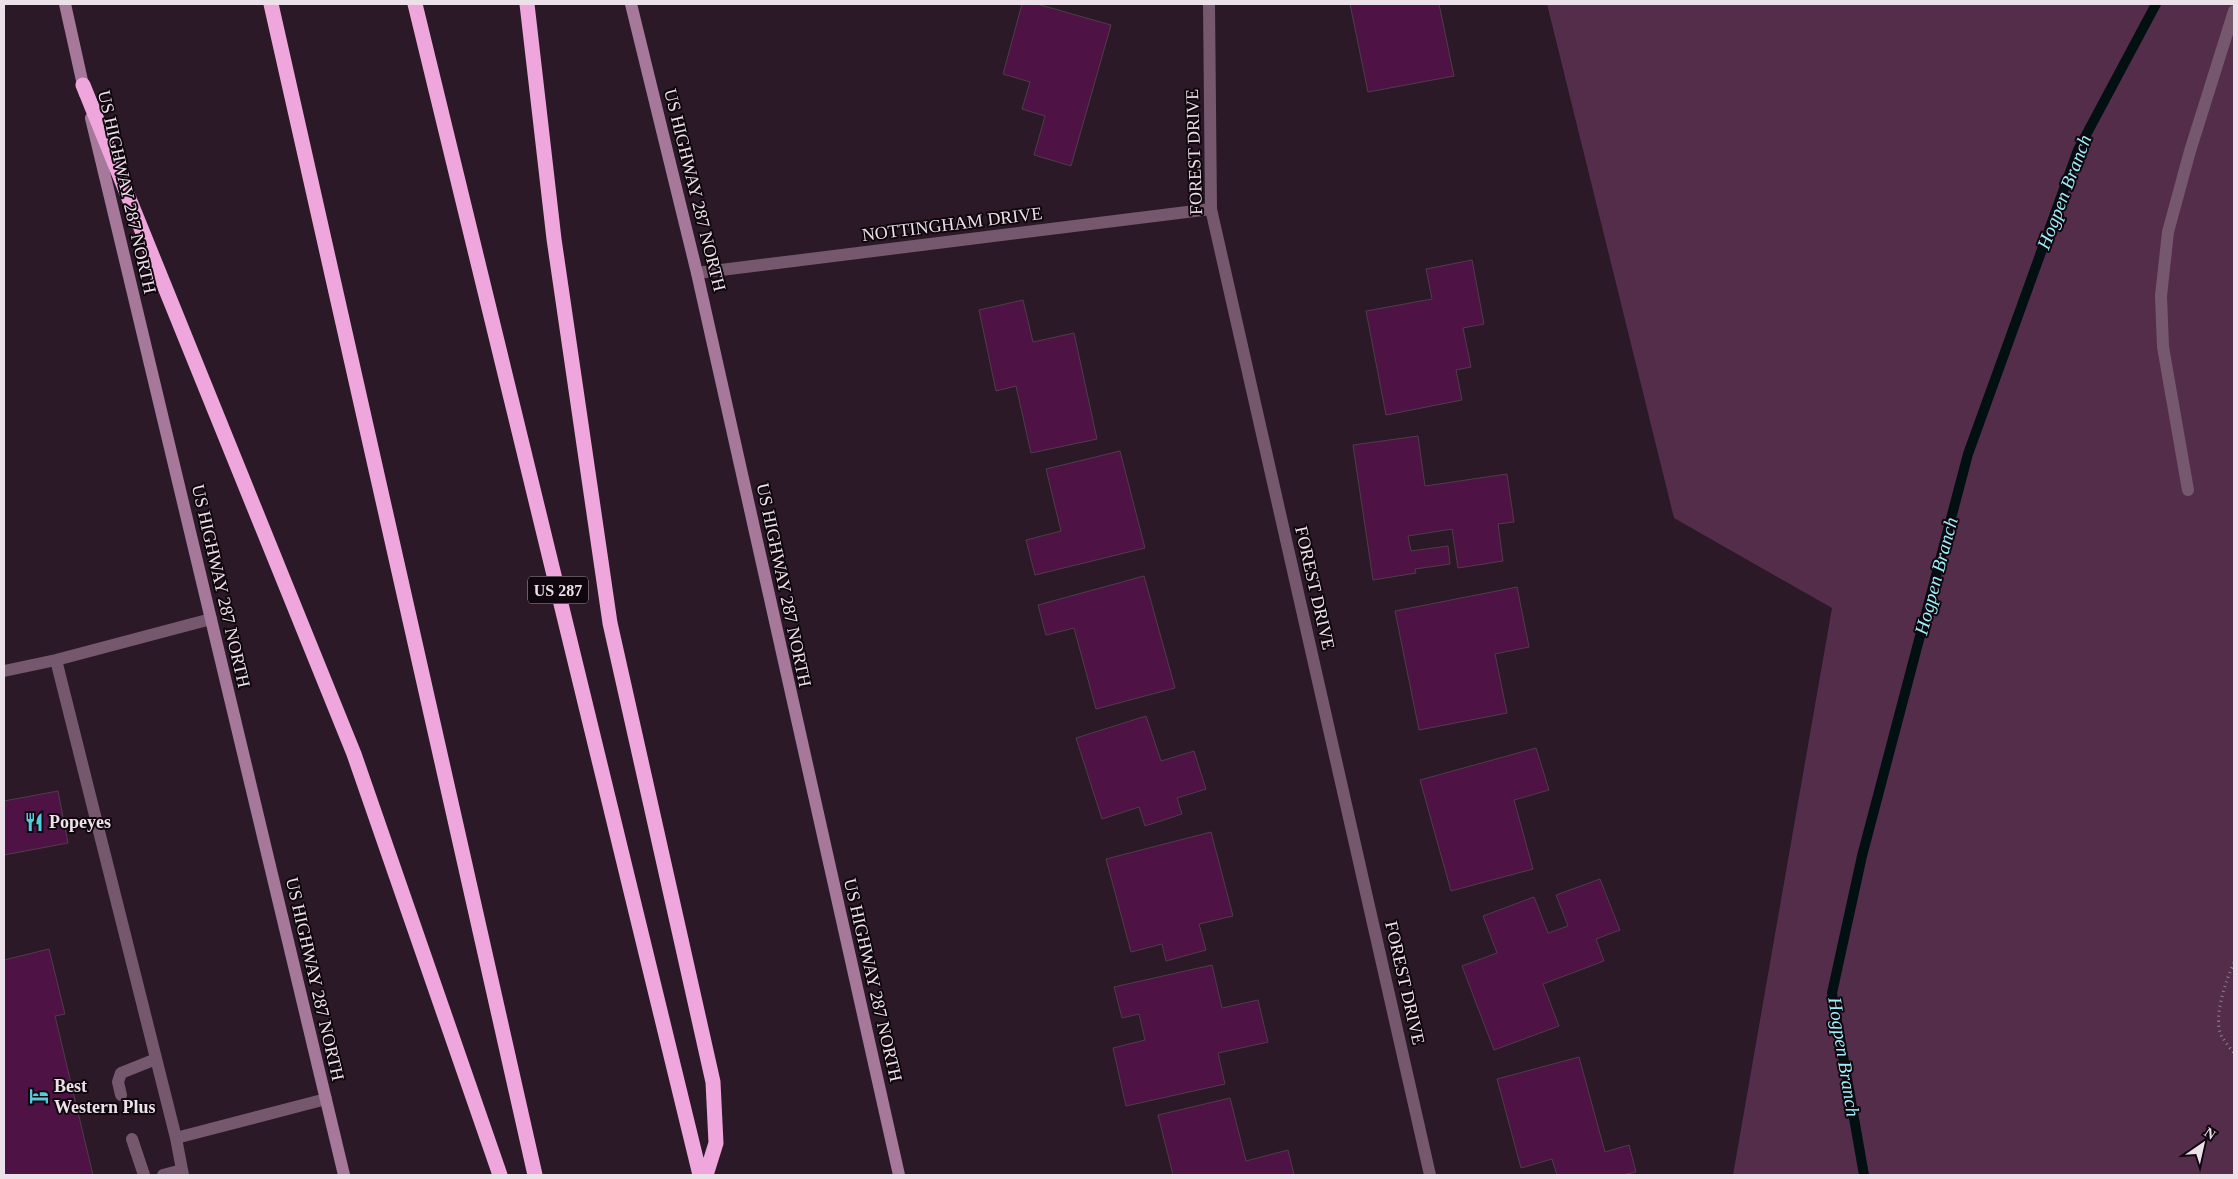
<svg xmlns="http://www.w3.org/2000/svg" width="2238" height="1179" font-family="Georgia,serif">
  <rect width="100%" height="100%" fill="#2b1927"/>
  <!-- green -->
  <path fill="#542d4b" d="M1547 4H2234V1175H1733L1832 608 1674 518Z"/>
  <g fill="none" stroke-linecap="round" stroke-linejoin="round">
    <!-- stream -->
    <path stroke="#031012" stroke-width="10" d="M1864 1175 1832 993 1862 856 1968 454 2078 150 2156 4"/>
  </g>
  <!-- building -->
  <path fill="#4e1344" stroke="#4f3c4a" d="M1022 4H1037L1111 25 1071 166 1034 155 1045 116 1022 109 1030 82 1003 74Z
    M1350 4H1439L1454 76 1368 92Z
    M1472 260 1484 324 1463 328 1471 367 1456 370 1462 400 1386 415 1366 311 1432 299 1426 269Z
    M1023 300 1033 342 1074 333 1097 439 1031 453 1016 386 996 391 979 310Z
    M1418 436 1425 486 1507 474 1514 522 1498 524 1503 561 1458 568 1452 529 1408 536 1411 551 1448 546 1450 564 1415 569 1416 573 1373 580 1353 445Z
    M1120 451 1145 548 1035 575 1026 540 1061 531 1046 469Z
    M1144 576 1175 688 1096 709 1074 628 1046 635 1038 605Z
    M1517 587 1529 647 1495 654 1507 713 1419 730 1395 611Z
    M1146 716 1161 761 1194 751 1206 789 1177 798 1182 814 1145 826 1139 807 1102 819 1076 738Z
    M1536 748 1549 790 1514 800 1533 869 1451 891 1420 780Z
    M58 791 68 843 4 855V801Z
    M1211 832 1233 916 1199 924 1206 950 1166 961 1162 944 1131 952 1106 859Z
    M1600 879 1620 930 1596 939 1604 961 1543 984 1559 1026 1494 1050 1462 966 1497 953 1483 916 1534 897 1548 933 1568 926 1556 895Z
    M49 949 65 1014 55 1016 93 1175H4V960Z
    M1212 965 1222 1008 1258 1000 1268 1042 1218 1053 1225 1084 1126 1106 1113 1048 1145 1040 1139 1014 1122 1018 1114 987Z
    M1579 1057 1605 1152 1629 1145 1636 1172 1623 1175H1557L1552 1159 1521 1168 1497 1079Z
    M1230 1098 1246 1161 1288 1150 1294 1175H1173L1158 1115Z"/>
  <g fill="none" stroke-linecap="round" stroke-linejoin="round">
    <!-- path -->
    <path stroke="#8f818c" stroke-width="3" stroke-dasharray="1 4" stroke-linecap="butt" d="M2234 963C2226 980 2212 1019 2222 1037 2225 1042 2230 1048 2234 1053"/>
    <!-- service -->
    <path stroke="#75586e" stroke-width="12" d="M2188 490 2163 347 2161 296 2168 232 2190 151 2234 11
      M56 660 176 1138 183 1175
      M4 671 56 660 211 619
      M121 1095 118 1082 121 1073 156 1059
      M176 1138 326 1099
      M132 1139 144 1175
      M163 1175 182 1170"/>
    <!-- minor -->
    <path stroke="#75586e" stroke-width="12" d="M1209 4 1211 209 1430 1175
      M697 273 1211 209"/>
    <!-- secondary -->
    <path stroke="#a6789a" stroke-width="12" d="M65 4 85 94
      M631 4 697 273 899 1175
      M91 118 344 1175"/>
    <!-- motorway -->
    <path stroke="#eea6dc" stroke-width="15" d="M271 4 535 1175
      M415 4 700 1175
      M527 4 554 239 610 623 713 1082 716 1143 706 1175
      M83 85 354 754 500 1175"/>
  </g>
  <!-- icons -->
  <defs>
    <g id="restaurant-bare" transform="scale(1.5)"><path d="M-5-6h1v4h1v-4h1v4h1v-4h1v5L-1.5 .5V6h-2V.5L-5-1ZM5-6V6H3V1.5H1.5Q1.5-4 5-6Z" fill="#53cbda" stroke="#0f070d" stroke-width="2.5" paint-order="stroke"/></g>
    <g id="hotel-bare" transform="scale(1.5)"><path d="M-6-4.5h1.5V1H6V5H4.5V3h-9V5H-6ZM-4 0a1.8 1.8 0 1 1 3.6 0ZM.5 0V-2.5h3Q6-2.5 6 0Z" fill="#53cbda" stroke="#0f070d" stroke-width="2.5" paint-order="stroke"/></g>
  </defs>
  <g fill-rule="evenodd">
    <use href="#restaurant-bare" x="34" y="822"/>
    <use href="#hotel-bare" x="39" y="1096"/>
  </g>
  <g text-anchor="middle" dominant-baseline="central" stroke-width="4" stroke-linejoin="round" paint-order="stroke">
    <!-- shield labels -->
    <rect fill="#0f070d" stroke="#aa9fa7" stroke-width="1" x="528" y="576.5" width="60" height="27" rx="4"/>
    <g font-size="16" font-weight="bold" fill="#ece0e9">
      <text x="558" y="590">US 287</text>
    </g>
    <!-- street labels -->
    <g font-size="18" fill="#ece0e9" stroke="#0f070d">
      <text transform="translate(1194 152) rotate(-92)">FOREST DRIVE</text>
      <text transform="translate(695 190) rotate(76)">US HIGHWAY 287 NORTH</text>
      <text transform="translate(127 192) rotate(77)">US HIGHWAY 287 NORTH</text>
      <text transform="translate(952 224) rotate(-7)">NOTTINGHAM DRIVE</text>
      <text transform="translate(784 585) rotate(78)">US HIGHWAY 287 NORTH</text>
      <text transform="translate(221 586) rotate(77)">US HIGHWAY 287 NORTH</text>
      <text transform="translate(1315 588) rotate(77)">FOREST DRIVE</text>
      <text transform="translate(315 979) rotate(77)">US HIGHWAY 287 NORTH</text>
      <text transform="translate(873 980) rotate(77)">US HIGHWAY 287 NORTH</text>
      <text transform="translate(1405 983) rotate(77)">FOREST DRIVE</text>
    </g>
    <!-- poi labels -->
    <g font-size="18" font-weight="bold" fill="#ece0e9" stroke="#0f070d" text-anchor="start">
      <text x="49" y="822">Popeyes</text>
      <text x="54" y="1086">Best<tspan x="54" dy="21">Western Plus</tspan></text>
    </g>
    <!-- water labels -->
    <g font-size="19" font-style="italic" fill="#9cf0fc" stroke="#0f070d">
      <text transform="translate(2064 192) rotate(-69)">Hogpen Branch</text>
      <text transform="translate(1936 576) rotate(-75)">Hogpen Branch</text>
      <text transform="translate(1844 1057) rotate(81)">Hogpen Branch</text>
    </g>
  </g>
  <!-- border -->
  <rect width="2238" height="1179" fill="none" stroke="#ece0e9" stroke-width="10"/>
  <!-- north arrow -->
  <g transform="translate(2203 1144) rotate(34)" stroke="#0f070d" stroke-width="4" paint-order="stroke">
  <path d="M0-4L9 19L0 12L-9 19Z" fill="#ece0e9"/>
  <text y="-8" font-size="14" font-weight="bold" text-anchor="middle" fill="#ece0e9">N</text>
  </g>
</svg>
